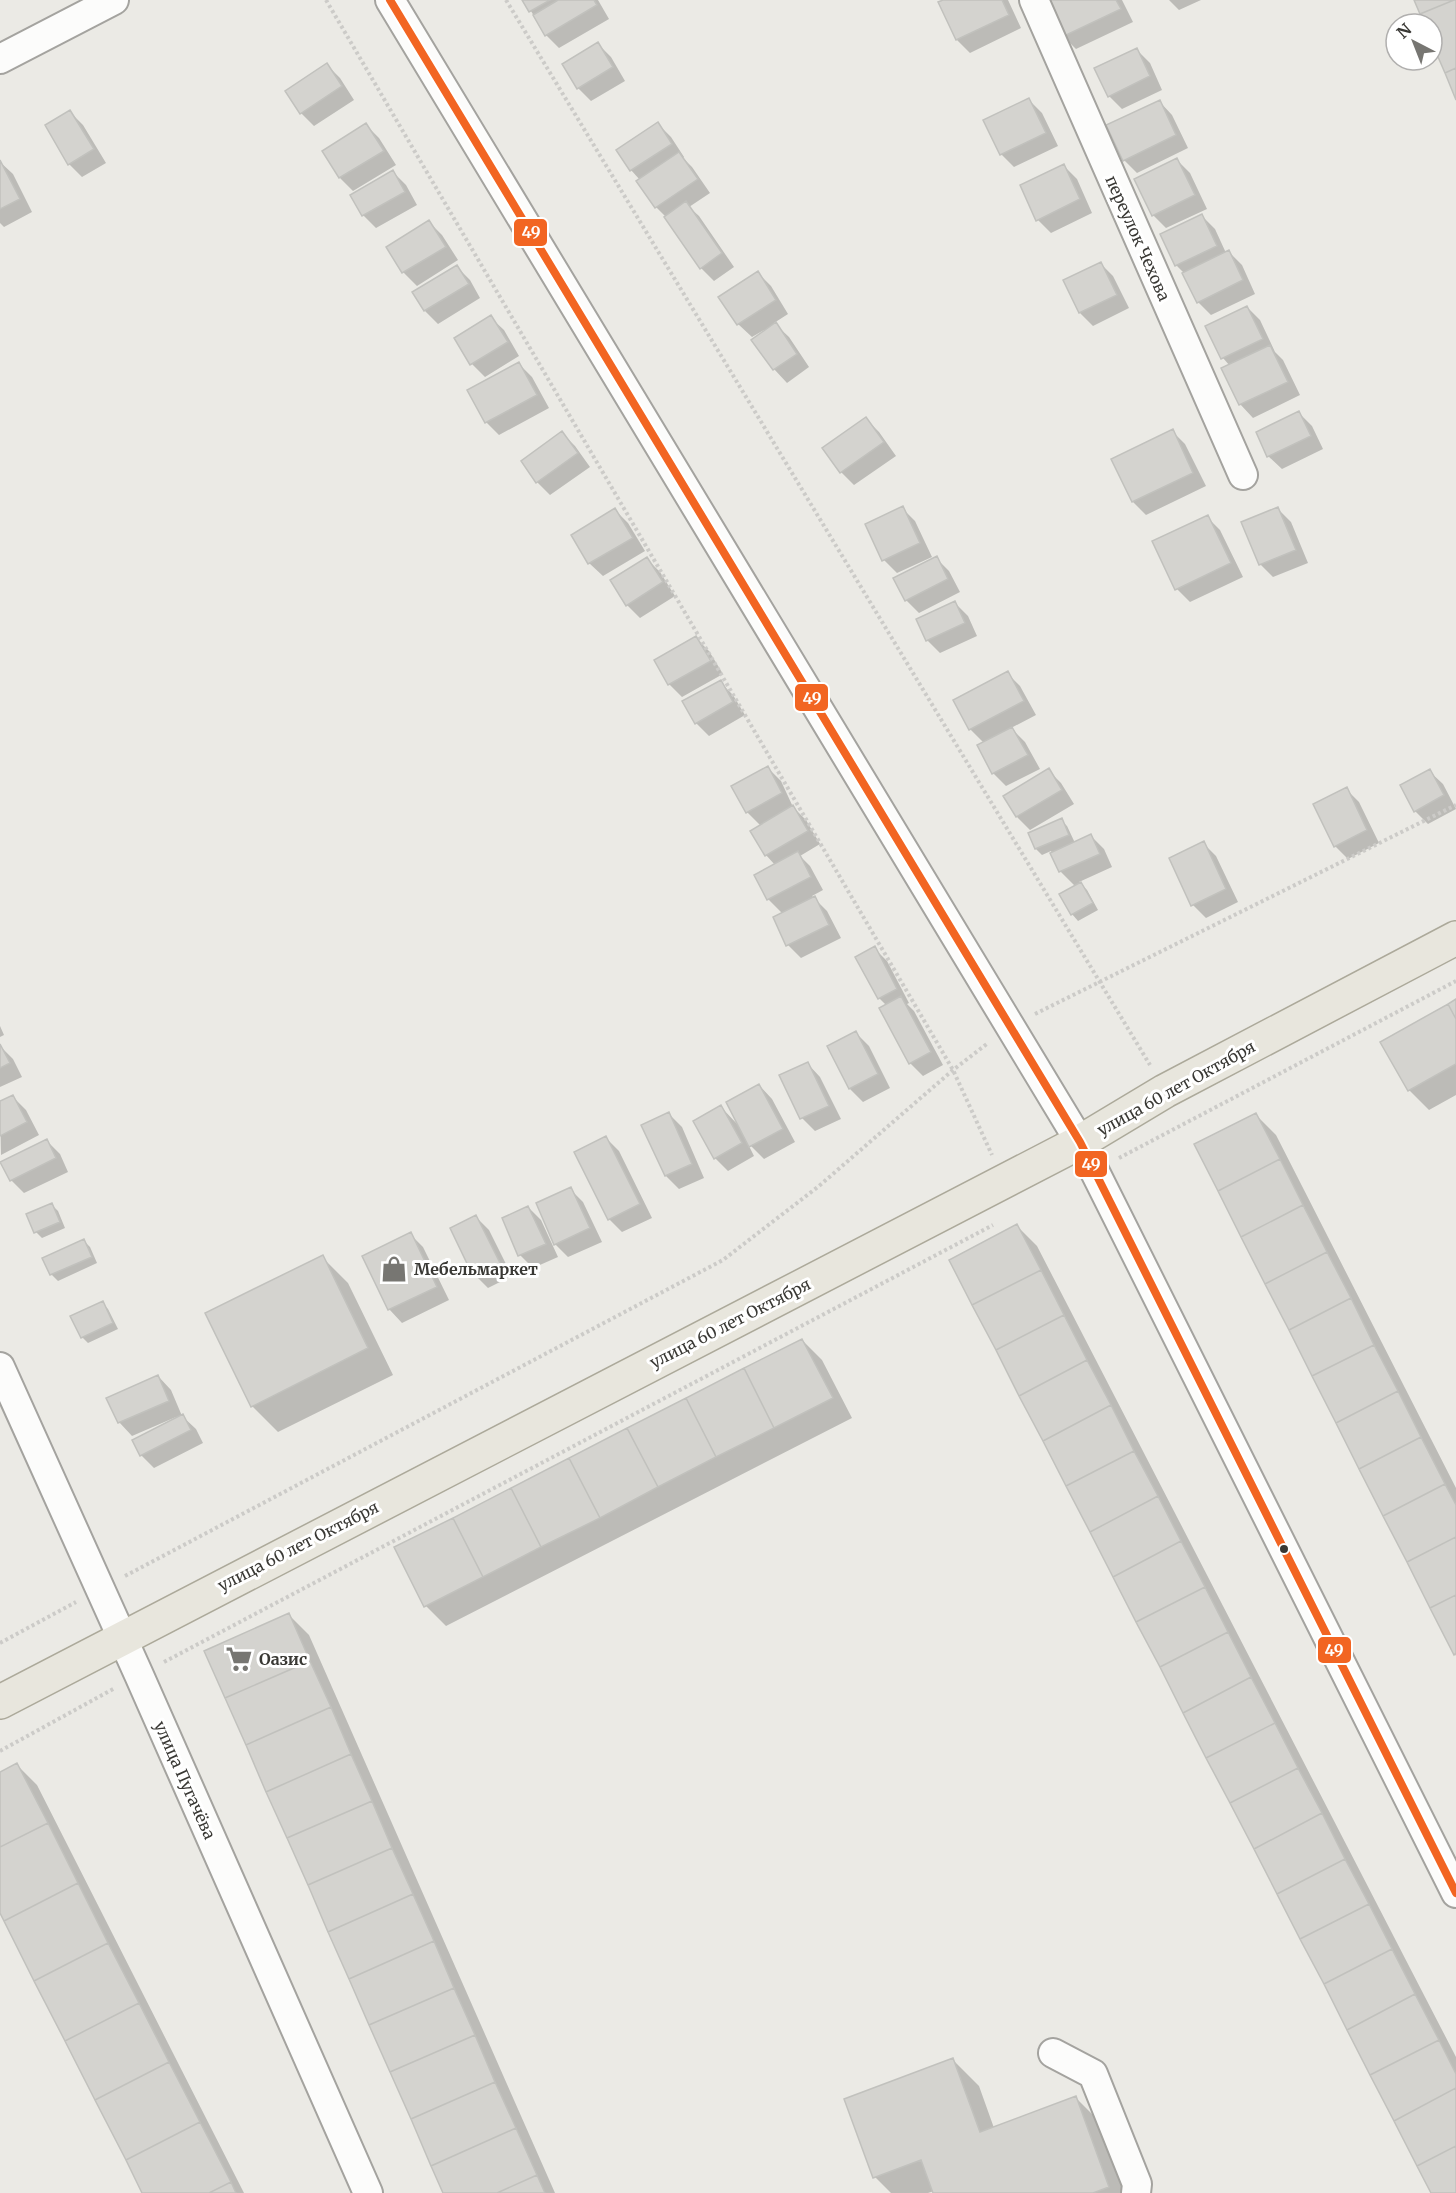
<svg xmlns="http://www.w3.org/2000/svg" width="1456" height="2193" font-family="Merriweather,serif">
  <rect width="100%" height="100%" fill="#ebeae5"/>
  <!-- shadow -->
  <path fill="#0003" d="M524 0H598L609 19 559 48 546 35Z
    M946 0H1008L1021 28 970 53 957 40 940 3Z
    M1046 0H1122L1133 22 1076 49 1063 36Z
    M1169 0H1201L1179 10Z
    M598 44 611 57 625 81 591 101 578 88Z
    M1137 50 1150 63 1162 90 1122 109 1109 96Z
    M327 65 340 78 354 100 314 126 301 113 287 92Z
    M1029 100 1042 113 1058 146 1014 167 1001 154Z
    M1159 101 1172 115 1188 148 1137 173 1124 160Z
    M70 112 83 125 106 163 82 177 69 164Z
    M658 124 671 137 684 157 683 158 692 167 710 193 689 207 699 216 734 267 714 281 701 268 666 217 656 207 639 181 640 180 631 170Z
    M366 125 379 138 396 165 353 191 340 178 324 151Z
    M1177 160 1190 173 1207 209 1166 228 1153 215Z
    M0 162 13 174 32 212 4 227 0 223Z
    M1064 166 1077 179 1092 213 1051 233 1038 220Z
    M393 172 406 185 417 205 376 228 363 215Z
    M1202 216 1215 229 1226 253 1229 252 1242 265 1255 294 1211 315 1198 302 1184 273 1177 266 1162 235Z
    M429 222 442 235 458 260 417 286 404 273 388 248Z
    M1100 263 1113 276 1129 308 1093 326 1080 313 1065 281Z
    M457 267 470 280 480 298 438 324 425 311Z
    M758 273 771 286 788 314 774 323 789 337 809 367 787 383 774 369 753 340 765 332 764 330 752 337 738 324 721 297Z
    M1247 307 1260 320 1275 352 1283 360 1300 395 1253 418 1240 404 1223 369 1230 366 1223 358 1207 326Z
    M490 317 504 330 519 356 485 377 472 364Z
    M519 364 532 377 549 408 499 435 486 422Z
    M1299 413 1312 426 1323 449 1282 469 1268 456Z
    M866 419 879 432 896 456 854 485 841 472Z
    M1172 431 1185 444 1206 486 1146 515 1133 502 1113 459Z
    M562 433 575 446 590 467 550 495 537 482Z
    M902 508 915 521 932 557 897 573 884 560Z
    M1278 509 1291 522 1308 563 1273 577 1260 564Z
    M615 510 628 523 645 551 603 576 589 563Z
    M1207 517 1220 530 1243 577 1190 602 1177 589Z
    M936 558 949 571 960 592 919 613 906 600Z
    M647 559 660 572 675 596 640 618 627 605Z
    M955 603 968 616 977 636 940 653 927 640Z
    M696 638 709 651 723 674 682 697 669 684 656 661Z
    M1007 673 1020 686 1036 715 1011 728 1025 742 1040 769 1006 786 993 773 984 743 970 729Z
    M720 682 733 695 745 715 709 736 696 723Z
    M768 768 781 781 793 807 806 820 820 844 800 856 810 866 823 890 812 896 827 911 841 938 801 958 788 945 783 914 769 900 756 875 775 865 766 855 752 831 761 826 747 812Z
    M1048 770 1061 783 1074 804 1030 830 1017 817 1005 796Z
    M1429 771 1443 784 1456 809 1428 824 1415 811Z
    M1346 789 1359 802 1379 843 1348 859 1335 846Z
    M1061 820 1067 826 1075 843 1091 836 1104 849 1112 867 1079 882 1087 890 1098 910 1078 921 1072 914 1076 887 1061 872 1051 851 1042 855 1036 849 1030 833Z
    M1203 843 1216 856 1238 902 1206 918 1193 905Z
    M874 948 887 961 909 1003 907 1004 914 1011 943 1065 923 1076 910 1063 887 1006 879 998 857 957Z
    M1456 1001V1095L1429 1110 1409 1090Z
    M0 1026 4 1035 0 1037Z
    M856 1033 869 1046 890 1088 863 1102 850 1089Z
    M0 1046 13 1059 22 1077 0 1087Z
    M807 1063 820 1077 841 1119 815 1131 802 1118Z
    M759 1085 772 1099 795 1142 764 1159 747 1142 754 1156 728 1171 715 1158 721 1107 739 1126Z
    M13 1097 26 1110 39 1135 1 1155 0 1103Z
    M669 1114 682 1127 704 1178 679 1189 666 1176 643 1125Z
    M1256 1115 1276 1135 1456 1488V1656L1196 1145Z
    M606 1138 619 1151 652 1218 622 1232 609 1219Z
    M47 1141 60 1154 68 1172 24 1193 11 1180Z
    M570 1189 583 1202 602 1242 568 1257 555 1244Z
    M52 1205 58 1211 65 1228 42 1238 36 1232Z
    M528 1207 541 1220 558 1257 533 1268 520 1255Z
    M476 1217 489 1230 512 1276 488 1288 475 1275Z
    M1017 1226 1037 1246 1456 2057V2193H1433Z
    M410 1234 423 1247 449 1300 402 1323 389 1309 364 1257Z
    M84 1241 90 1247 97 1263 58 1281 51 1274Z
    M322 1257 348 1283 393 1375 278 1432 252 1406Z
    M102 1303 108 1309 118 1329 88 1343 82 1337Z
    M802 1340 822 1360 852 1418 446 1626 426 1606Z
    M158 1376 171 1390 182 1416 196 1429 203 1443 154 1468 141 1455 177 1419 176 1417 132 1436 119 1422Z
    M289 1615 309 1635 555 2193H445Z
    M17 1765 37 1785 244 2193H144L0 1910V1774Z
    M953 2060 979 2086 994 2128 1076 2098 1102 2124 1127 2193H935L934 2191 928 2193H891L875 2177Z"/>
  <!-- building -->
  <path fill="#d4d3cf" stroke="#c1c1bd" stroke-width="1.5" d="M522 0H550L529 12Z
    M558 0H594L597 5 545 36 533 15Z
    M943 0H1002L1009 15 956 40 938 2Z
    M1045 0H1116L1121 9 1062 37Z
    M1414 0H1454L1420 14Z
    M1454 0H1456V68L1445 73 1432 43V24H1424L1420 14Z
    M598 42 613 67 577 89 562 64Z
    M1137 48 1150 76 1108 97 1094 68Z
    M327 63 342 86 300 114 285 91Z
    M1456 68V100L1445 73Z
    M1029 98 1046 133 1000 155 983 120Z
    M1160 100 1176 135 1123 161 1106 125Z
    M70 110 94 149 68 165 45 125Z
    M658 122 672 144 630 171 616 150Z
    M366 123 384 151 339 178 322 151Z
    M679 152 698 179 655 208 636 181Z
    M1177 158 1195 195 1152 216 1134 179Z
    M0 160 20 199 0 209Z
    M1064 164 1080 199 1036 221 1020 185Z
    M393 170 405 192 362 216 350 195Z
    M686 201 722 253 700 269 664 217Z
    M1202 214 1217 246 1175 266 1160 234Z
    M429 220 446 247 402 273 386 247Z
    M1229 250 1243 280 1197 303 1182 273Z
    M1101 262 1117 295 1079 313 1063 280Z
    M457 265 469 284 424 311 412 292Z
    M758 271 776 300 737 325 718 297Z
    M1247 306 1263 339 1221 359 1205 326Z
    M491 315 508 342 470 365 454 338Z
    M776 322 797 354 773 370 751 340Z
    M1270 345 1288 382 1239 405 1221 368Z
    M519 362 537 395 485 423 467 390Z
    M1299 411 1311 436 1267 457 1256 432Z
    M866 417 884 442 840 473 822 448Z
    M1173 429 1193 473 1132 502 1111 459Z
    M562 431 578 453 536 483 521 461Z
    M903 506 920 543 882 561 865 524Z
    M1278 507 1296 550 1259 565 1241 522Z
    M615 508 633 538 588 564 571 535Z
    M1208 515 1231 563 1175 590 1152 541Z
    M937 556 948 579 905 601 893 578Z
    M647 557 663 582 626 606 610 580Z
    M955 601 965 623 926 641 916 619Z
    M696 636 711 661 668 685 654 660Z
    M1008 671 1024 701 969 730 953 700Z
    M721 680 733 702 695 724 682 701Z
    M1012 727 1028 755 992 774 977 745Z
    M768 766 782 793 746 813 731 786Z
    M1049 768 1062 790 1016 817 1003 796Z
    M1430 769 1444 795 1414 812 1400 785Z
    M1347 787 1367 830 1334 847 1313 804Z
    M793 805 808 831 765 856 750 831Z
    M1062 818 1069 835 1035 849 1028 833Z
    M1091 834 1100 854 1059 872 1050 853Z
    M1204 841 1226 889 1191 906 1169 858Z
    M798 851 811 877 767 900 754 875Z
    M1081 882 1093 903 1071 915 1059 894Z
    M815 896 829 925 786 946 773 917Z
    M875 946 897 989 878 999 855 957Z
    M901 996 931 1052 909 1064 879 1008Z
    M1456 999V1019L1448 1004Z
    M1448 1004 1456 1019V1064L1408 1091 1380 1042Z
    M856 1031 878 1074 849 1089 827 1046Z
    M0 1044 10 1063 0 1068Z
    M808 1062 829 1106 800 1119 779 1075Z
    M759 1084 783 1129 749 1147 726 1102Z
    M13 1095 27 1122 0 1136V1101Z
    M721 1105 742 1143 714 1159 693 1121Z
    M669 1112 692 1164 665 1176 641 1125Z
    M1256 1113 1280 1159 1218 1191 1194 1144Z
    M606 1136 640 1204 608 1220 574 1152Z
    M47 1139 56 1158 10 1181 0 1162Z
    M1280 1159 1303 1205 1241 1237 1218 1191Z
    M571 1187 590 1228 554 1245 536 1203Z
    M52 1203 60 1222 34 1233 26 1214Z
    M1303 1205 1327 1252 1265 1284 1241 1237Z
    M528 1206 546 1244 518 1256 502 1218Z
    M476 1215 500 1263 473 1276 450 1228Z
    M1017 1224 1041 1270 972 1305 949 1260Z
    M411 1232 437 1287 388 1310 362 1256Z
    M84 1239 92 1257 50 1275 42 1258Z
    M1327 1252 1351 1298 1289 1330 1265 1284Z
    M323 1255 368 1348 251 1407 205 1313Z
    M1041 1270 1064 1315 996 1350 972 1305Z
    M1351 1298 1374 1345 1312 1376 1289 1330Z
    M103 1301 113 1323 81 1338 70 1316Z
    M1064 1315 1087 1360 1019 1396 996 1350Z
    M802 1339 833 1398 774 1428 744 1368Z
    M1374 1345 1398 1391 1336 1423 1312 1376Z
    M1087 1360 1111 1405 1043 1441 1019 1396Z
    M744 1368 774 1428 716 1457 686 1398Z
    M158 1375 169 1401 118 1423 106 1398Z
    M1398 1391 1421 1437 1359 1469 1336 1423Z
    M686 1398 716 1457 658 1487 627 1428Z
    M1111 1405 1134 1451 1066 1486 1043 1441Z
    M183 1414 191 1430 140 1456 132 1440Z
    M627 1428 658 1487 600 1518 569 1458Z
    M1421 1437 1445 1484 1383 1516 1359 1469Z
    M1134 1451 1158 1496 1090 1532 1066 1486Z
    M569 1458 600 1518 541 1547 511 1488Z
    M1445 1484 1456 1505V1537L1407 1562 1383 1516Z
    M511 1488 541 1547 483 1577 453 1518Z
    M1158 1496 1181 1541 1113 1577 1090 1532Z
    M453 1518 483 1577 424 1607 394 1547Z
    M1456 1537V1595L1430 1608 1407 1562Z
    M1181 1541 1205 1587 1136 1622 1113 1577Z
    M1205 1587 1228 1632 1160 1667 1136 1622Z
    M1456 1595V1653L1454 1655 1430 1608Z
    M289 1613 310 1661 225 1698 204 1651Z
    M1228 1632 1251 1677 1183 1713 1160 1667Z
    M310 1661 331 1707 246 1745 225 1698Z
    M1251 1677 1275 1723 1206 1758 1183 1713Z
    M331 1707 351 1754 266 1792 246 1745Z
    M1275 1723 1298 1768 1230 1803 1206 1758Z
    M351 1754 372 1801 287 1838 266 1792Z
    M17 1763 48 1823 0 1847V1772Z
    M1298 1768 1322 1813 1254 1849 1230 1803Z
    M372 1801 392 1848 308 1885 287 1838Z
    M1322 1813 1345 1859 1277 1894 1254 1849Z
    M48 1823 78 1883 4 1921 0 1913V1847Z
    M392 1848 413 1894 328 1932 308 1885Z
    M1345 1859 1369 1904 1300 1939 1277 1894Z
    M78 1883 108 1943 34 1981 4 1921Z
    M413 1894 434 1941 349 1979 328 1932Z
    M1369 1904 1392 1949 1324 1984 1300 1939Z
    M434 1941 454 1988 369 2025 349 1979Z
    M108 1943 139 2003 65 2041 34 1981Z
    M1392 1949 1415 1994 1347 2030 1324 1984Z
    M454 1988 475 2035 390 2072 369 2025Z
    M1415 1994 1439 2040 1370 2075 1347 2030Z
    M139 2003 169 2062 95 2100 65 2041Z
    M475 2035 495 2082 411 2119 390 2072Z
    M1439 2040 1456 2074V2088L1394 2121 1370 2075Z
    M953 2058 980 2132 1076 2096 1109 2187 1093 2193H933L921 2160 873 2178 844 2099Z
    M169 2062 200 2122 126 2160 95 2100Z
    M495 2082 516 2128 431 2166 411 2119Z
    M1456 2088V2146L1417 2166 1394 2121Z
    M200 2122 231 2182 209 2193H142L126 2160Z
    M516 2128 537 2175 497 2193H443L431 2166Z
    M1456 2146V2193H1431L1417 2166Z
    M537 2175 545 2193H497Z
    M231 2182 236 2193H209Z"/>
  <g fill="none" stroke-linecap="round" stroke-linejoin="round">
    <!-- minor casing -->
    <g stroke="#a4a39f" stroke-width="32">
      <path id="minor" d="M390 0 1080 1142 1456 1893
        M1034 0 1243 475
        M0 59 114 0
        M0 1367 139 1675 368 2193
        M1053 2053 1093 2074 1137 2184 1136 2193"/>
    </g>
    <!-- major casing -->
    <g stroke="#aca99a" stroke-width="36">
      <path id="major" d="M0 1702 1080 1142 1165 1091 1456 938"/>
    </g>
    <!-- path -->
    <path stroke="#cccbc8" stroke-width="4" stroke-dasharray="3 3" stroke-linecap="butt" d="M326 0 953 1070 992 1155
      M506 0 1150 1065
      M1035 1014 1456 805
      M1119 1158 1456 981
      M125 1576 723 1260 819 1186 953 1070 988 1043
      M0 1643 76 1602
      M164 1662 993 1225
      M0 1751 115 1688"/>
    <!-- minor -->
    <use href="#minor" stroke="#fcfcfb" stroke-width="28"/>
    <!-- major -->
    <use href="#major" stroke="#e8e6dd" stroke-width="33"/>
    <!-- bus-1 casing -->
    <g stroke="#fff" stroke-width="12">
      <path id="bus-1" d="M390 0 1080 1142 1456 1893"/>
    </g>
    <!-- bus-1 -->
    <use href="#bus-1" stroke="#f26522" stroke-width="8"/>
  </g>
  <!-- icons -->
  <defs>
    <g id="shop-bare" transform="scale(2.07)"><path d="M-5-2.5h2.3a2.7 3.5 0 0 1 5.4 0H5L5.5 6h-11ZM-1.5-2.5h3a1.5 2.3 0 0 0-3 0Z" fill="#777672" stroke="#fff" stroke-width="2.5" paint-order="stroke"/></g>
    <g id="supermarket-bare" transform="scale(2.07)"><path d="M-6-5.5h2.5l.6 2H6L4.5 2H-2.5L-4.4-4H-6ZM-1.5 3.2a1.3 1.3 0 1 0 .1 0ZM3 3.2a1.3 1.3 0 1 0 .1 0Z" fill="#777672" stroke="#fff" stroke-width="2.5" paint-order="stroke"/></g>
  </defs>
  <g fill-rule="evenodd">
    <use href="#shop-bare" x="394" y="1269"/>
    <use href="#supermarket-bare" x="239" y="1659"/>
  </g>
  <!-- markers -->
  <circle fill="#393834" stroke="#fff" stroke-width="2" cx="1284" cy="1549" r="5"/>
  <g text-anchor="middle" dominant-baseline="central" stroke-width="6" stroke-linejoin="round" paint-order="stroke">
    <!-- street labels -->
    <g font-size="16" fill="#393834" stroke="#fff">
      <text transform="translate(1138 238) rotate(66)">переулок Чехова</text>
      <text transform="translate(1176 1088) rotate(-29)">улица 60 лет Октября</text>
      <text transform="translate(730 1323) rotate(-27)">улица 60 лет Октября</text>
      <text transform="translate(298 1546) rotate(-27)">улица 60 лет Октября</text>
      <text transform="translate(185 1780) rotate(66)">улица Пугачёва</text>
    </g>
    <!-- poi labels -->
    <g font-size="16" font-weight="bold" fill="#393834" stroke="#fff" text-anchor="start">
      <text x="414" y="1269">Мебельмаркет</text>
      <text x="259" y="1659">Оазис</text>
    </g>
  </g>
  <g stroke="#fff" stroke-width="2">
    <rect x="513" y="218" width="35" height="29" rx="6" fill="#f26522"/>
    <rect x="794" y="683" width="35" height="29" rx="6" fill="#f26522"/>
    <rect x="1074" y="1150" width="34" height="28" rx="6" fill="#f26522"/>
    <rect x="1317" y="1636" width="35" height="28" rx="6" fill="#f26522"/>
  </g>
  <g font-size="16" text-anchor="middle" font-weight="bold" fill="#fff">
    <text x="531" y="238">49</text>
    <text x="812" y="704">49</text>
    <text x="1091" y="1170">49</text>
    <text x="1334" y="1656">49</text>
  </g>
  <!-- north arrow -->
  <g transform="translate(1414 42) rotate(318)"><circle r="28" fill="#ffffff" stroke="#b0afae" stroke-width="1.5"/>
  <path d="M0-4.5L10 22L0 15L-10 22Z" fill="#777672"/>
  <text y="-9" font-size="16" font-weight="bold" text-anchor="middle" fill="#393834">N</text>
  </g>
</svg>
